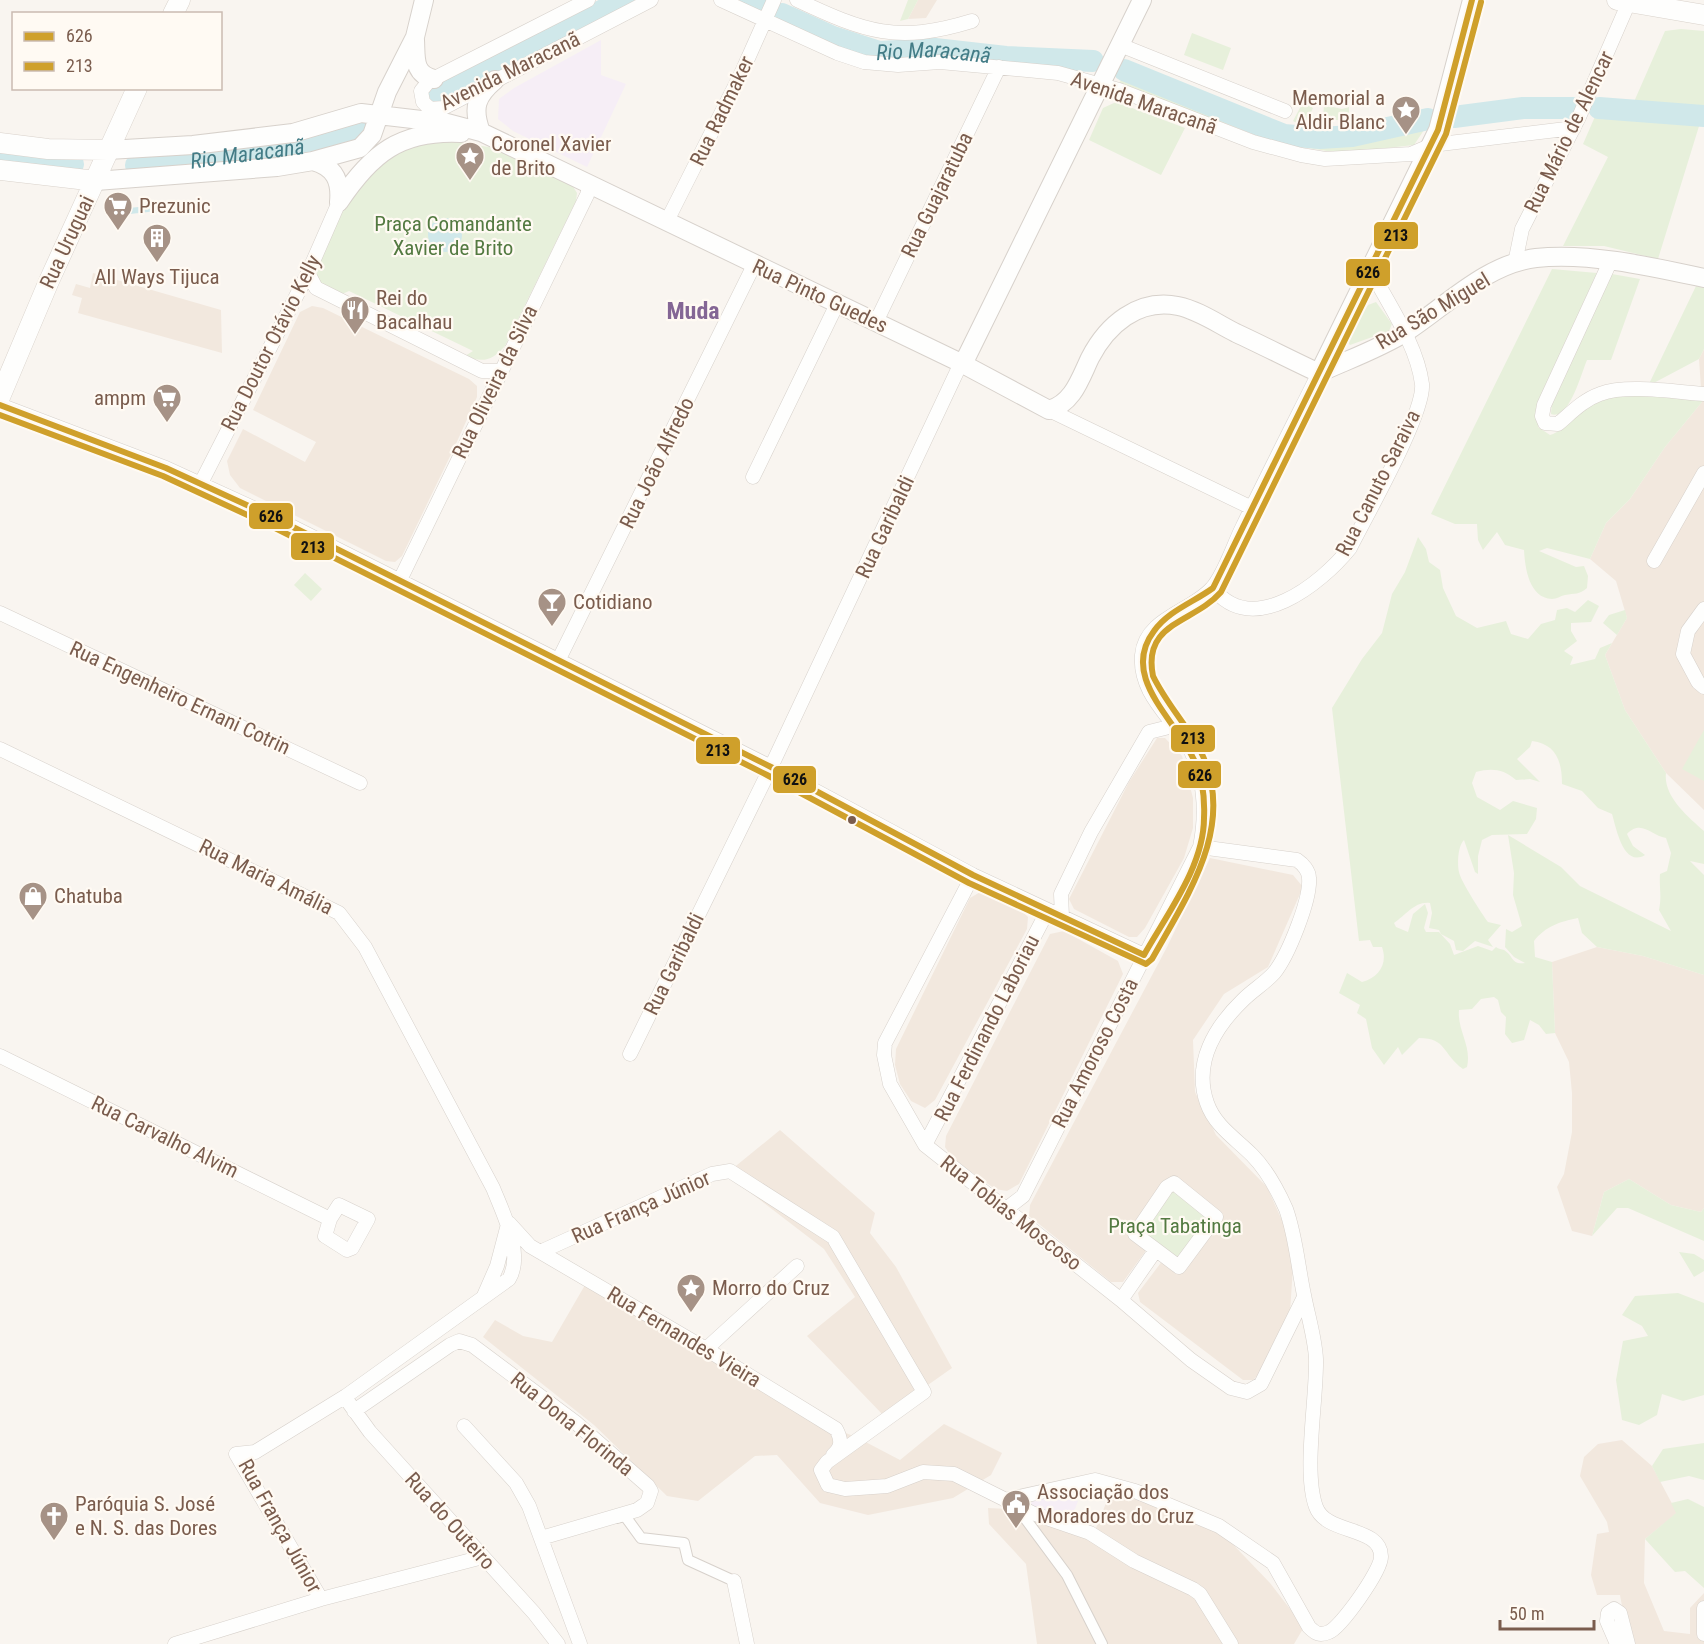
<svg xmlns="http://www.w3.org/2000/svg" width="1704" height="1644" font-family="'Roboto Condensed',sans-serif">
  <rect width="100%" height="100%" fill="#f9f5f0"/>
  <!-- residential -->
  <path fill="#f2e8de" d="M918 0H937L926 18 908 19Z
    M93 273 221 310 222 353 78 313 82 298 72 295 76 284 90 288Z
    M312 306 323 308 469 379 477 386V397L455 446 402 556 395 562 386 561 240 488 230 475 227 461 243 429 305 462 316 442 253 410 300 312Z
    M1704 349V810L1666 773 1625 710 1605 655 1627 618 1616 581 1590 559 1606 523 1630 499 1665 447 1702 402 1699 359Z
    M1157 738H1165L1182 756 1193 798V828L1184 858 1145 928 1137 937H1129L1074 909 1069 899 1129 782Z
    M1210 858 1293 875 1303 887 1268 967 1224 994 1193 1040 1195 1092 1216 1135 1267 1187 1285 1227 1293 1267 1290 1312 1261 1372 1253 1380H1243L1140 1302 1138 1293 1163 1260 1147 1249 1123 1282H1111L1029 1216 1030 1205 1167 947Z
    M982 891 1021 910 1028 917 1027 929 935 1100 925 1108 911 1101 900 1084 895 1065 896 1049 970 898Z
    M1064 931 1118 961 1123 974 1019 1184 1007 1191 995 1189 952 1158 945 1147 946 1136 1050 934Z
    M1597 947 1643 956 1704 975V1208L1701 1212 1671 1205 1629 1179 1604 1192 1592 1236 1572 1231 1557 1187 1564 1174 1572 1132V1093L1569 1062 1555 1033 1552 962Z
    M780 1130 875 1213 870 1233 896 1267 952 1368 884 1416 807 1336 855 1297 824 1249 726 1174Z
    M585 1285 817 1421 858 1438 900 1460 944 1424 1002 1453 991 1475 953 1498 868 1515 820 1503 777 1455 755 1456 698 1501 667 1496 594 1425 483 1337 495 1320 523 1336 552 1342Z
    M1622 1440 1652 1466 1677 1513 1645 1539 1644 1583 1664 1631 1690 1634V1608L1704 1593V1644H1629L1620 1595H1597L1591 1575 1597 1534 1609 1532 1607 1522 1580 1476 1584 1457 1598 1444Z
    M1112 1488 1223 1534 1270 1583 1304 1627 1294 1644H1037L1026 1564 989 1524 988 1508 1029 1510 1094 1533Z"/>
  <!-- education -->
  <path fill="#f6eef6" d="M601 40V75L626 84 587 167 513 131 498 119 499 99 514 88Z
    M1057 1493 1078 1501 1070 1522 1029 1507 1033 1500Z"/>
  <!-- green -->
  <path fill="#e7f0db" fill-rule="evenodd" d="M908 0H918L908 19 900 21Z
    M1681 29 1704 31V110L1658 259 1604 246H1563L1608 157 1583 144 1600 105 1633 104 1665 31Z
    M1192 33 1231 48 1223 70 1184 55Z
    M1121 77 1205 114 1293 142 1317 145 1354 144 1426 127 1414 145 1360 151H1327L1284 144 1203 116 1120 83Z
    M1116 102 1185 128 1161 175 1089 140 1103 108Z
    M1303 102 1313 108 1304 127 1293 121Z
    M1324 105 1342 109 1349 107V121L1323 119Z
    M448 140 494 148 572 185 577 193 576 201 505 346C492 361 483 363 465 356L473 351 349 291 340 295 318 281 315 269 350 194 366 174 407 144Z
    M1552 269 1597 273 1539 399 1538 427 1550 435C1567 430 1575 413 1590 404 1618 388 1671 397 1702 399V402L1665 447 1630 499 1606 523 1590 559 1547 548 1539 551 1576 567 1584 566 1588 576 1587 588C1579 595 1575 593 1565 595 1560 596 1557 599 1552 599 1529 598 1525 568 1524 550L1505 545 1497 532 1483 550 1478 540 1477 524H1455L1431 514Z
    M1612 274 1640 279 1611 360H1587C1581 374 1569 421 1551 414L1552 398Z
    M1696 286 1704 288V349L1699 359 1648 386Z
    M1376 302 1392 324 1389 331 1350 345 1345 339 1368 305Z
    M1418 537 1426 549 1429 562 1440 570 1443 588 1456 616 1477 628 1506 621 1511 634 1528 639 1541 624 1555 620 1557 610 1567 608 1575 612 1588 600 1599 606 1591 622 1571 623V631L1577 641 1564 651 1573 657 1570 665 1595 659 1600 648 1612 643 1605 655 1625 710 1666 773C1663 796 1688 817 1704 831V864L1690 861 1704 875V975L1643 956 1597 947 1582 933 1578 918C1559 922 1546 926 1534 941L1535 957 1552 962 1555 1033 1546 1034 1539 1025 1530 1020 1524 1040 1512 1043 1505 1034 1506 1017 1501 1012 1498 1000 1494 997 1481 999 1472 1009 1459 1010C1457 1030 1472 1046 1467 1067L1463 1069C1442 1054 1447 1038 1419 1038L1402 1055 1398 1047 1384 1065 1372 1048 1366 1019 1357 1013 1360 1005 1339 993 1347 973 1362 982C1379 977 1388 964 1382 947H1373L1370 940 1359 941 1332 708 1362 659 1382 633 1392 594 1405 572ZM1532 741C1556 744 1562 761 1562 784L1582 791 1598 808 1612 814C1616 827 1623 868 1645 855L1633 846 1627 834C1642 819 1651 836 1666 838L1671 853 1667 871 1660 874C1659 887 1662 896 1659 910L1671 931 1580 886 1561 867 1508 835 1514 873 1513 895 1522 926 1512 932 1506 929 1505 947 1514 957 1525 963C1511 965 1514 956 1504 950 1502 949 1498 949 1496 947L1492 951 1478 946 1454 955 1450 944 1439 932H1426L1424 928 1428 913 1425 904 1413 914 1408 932 1396 927 1394 923C1406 915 1415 901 1430 903L1432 913 1429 928 1439 930 1441 934 1454 941 1456 950 1463 951 1475 941 1493 947 1488 940 1501 925 1488 922C1482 914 1460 880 1459 872 1457 863 1458 846 1464 840L1475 872 1478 874V856L1482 840 1492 835 1527 834 1536 819 1537 808 1513 801 1500 810 1477 797 1472 783 1476 772C1492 768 1503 769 1516 780L1530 779 1540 782 1517 759 1530 747Z
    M305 573 322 589 311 601 294 585Z
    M1625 610 1627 618 1617 635 1603 623 1609 615Z
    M1704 730V781L1682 769Z
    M1629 1179 1671 1205 1701 1212 1704 1208V1241L1628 1208H1617L1592 1236 1604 1192Z
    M1172 1186 1213 1214 1180 1265 1136 1230Z
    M1679 1252 1694 1254 1704 1260V1271L1694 1277Z
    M1678 1293 1704 1303V1395L1683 1401 1662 1394 1657 1415 1639 1425 1622 1420 1616 1380 1623 1341 1648 1336 1642 1326 1622 1315 1635 1296Z
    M1704 1443V1480L1689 1476 1660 1482 1652 1466 1663 1449Z
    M1688 1499 1704 1507V1588L1685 1571 1675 1572 1645 1539 1676 1513 1671 1503Z"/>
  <!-- water -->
  <path fill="#d0e8ea" d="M157 205V211L130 214 129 208Z
    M428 235a17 17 0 1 1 34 0a17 17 0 1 1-34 0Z"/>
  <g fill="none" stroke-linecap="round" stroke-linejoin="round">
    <!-- river -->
    <g stroke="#d0e8ea" stroke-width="22">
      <path d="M751 0 758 3"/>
      <path id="s1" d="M782 14 833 37 879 52 935 49 1006 57 1093 61"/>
      <path d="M1124 70 1284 135 1320 138 1352 136 1428 119"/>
      <path d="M431 97 623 0"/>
      <path d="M1599 108 1704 116"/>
      <path d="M1454 117 1523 108H1573"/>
      <path d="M0 157 73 164"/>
      <path id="s2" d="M136 165 173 163 302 146 359 130"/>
    </g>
    <!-- pedestrian casing -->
    <g stroke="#d7d1cb" stroke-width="12">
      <path id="pedestrian" d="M1016 1506 1067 1575 1102 1644
        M617 1518 625 1516 641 1538 684 1543 688 1560 734 1581"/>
    </g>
    <!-- minor casing -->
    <g stroke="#d7d1cb" stroke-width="15">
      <path id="minor" d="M588 0 429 81 421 91 423 102 430 109 443 108 651 0
        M721 0 837 53 864 62 898 65 940 62 1058 73 1119 90 1253 142 1301 155 1325 159 1411 154 1432 145 1574 128
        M797 0C865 32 897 44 972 21
        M1120 45 1285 111
        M667 221 741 74 774 0
        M1610 262 1544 405 1542 416 1545 423 1558 424C1571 413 1583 400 1600 394 1626 384 1675 392 1704 394
        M1515 263 1522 229 1579 117 1629 2
        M308 273 316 288 482 371H500
        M876 322 999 67
        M0 405 166 468 273 517 771 767 973 875 1144 955
        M1049 410 1252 508
        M753 477 837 304
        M201 483 308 273 339 202
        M1654 561 1704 473
        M400 580 587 195 590 184
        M1213 588C1252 639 1321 584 1350 548 1366 516 1425 413 1422 384 1417 345 1389 305 1371 271
        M1704 609 1688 631 1683 654 1698 682 1704 687
        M0 613 360 783
        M559 659 754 265
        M0 749 339 913 365 947 493 1188C503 1213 524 1254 509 1279L346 1396 255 1452 236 1454
        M973 875 885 1043 884 1055 890 1084 925 1145 1121 1300 1191 1360 1231 1388 1247 1392 1261 1384 1304 1297
        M1062 917 1061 894 1091 832 1149 732 1173 726
        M630 1054 771 767 961 363
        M0 1056 330 1219 325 1236 347 1250 352 1248 368 1219 339 1205 330 1219
        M925 1145 1048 910
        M1174 1183 1216 1217 1179 1267 1135 1234 1167 1187Z
        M1006 1209 1023 1196 1200 847C1207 813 1205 773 1186 742 1168 714 1139 692 1142 655 1145 618 1191 612 1212 588 1224 575 1234 544 1242 528 1267 476 1293 425 1319 373
        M509 1223 530 1246 706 1349 836 1429C842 1440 842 1447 833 1455
        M540 1252 712 1174 730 1171 833 1237 924 1392 827 1462 821 1470 828 1485 845 1489 887 1486 923 1472 954 1474 1032 1513 1090 1533 1134 1561 1193 1589 1200 1594 1231 1644
        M483 1298 497 1266 507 1228
        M1121 1300 1155 1251
        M706 1349 797 1266
        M349 1403 370 1432 534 1613 558 1644
        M354 1411 450 1345 459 1341 472 1345 575 1422 648 1486 651 1491 647 1503 637 1510 541 1538
        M464 1426 516 1483 529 1506 580 1644
        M236 1454 321 1599
        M1005 1500 1095 1480 1135 1491 1219 1526 1273 1563 1309 1627C1316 1634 1320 1636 1329 1632 1341 1627 1381 1571 1381 1557 1382 1526 1326 1535 1316 1507 1303 1472 1317 1398 1316 1359 1315 1338 1308 1316 1304 1295 1298 1267 1296 1237 1286 1209 1278 1191 1266 1169 1252 1155 1235 1138 1215 1126 1207 1103 1193 1063 1215 1027 1243 1000 1253 990 1265 983 1274 973 1288 956 1311 899 1309 878 1309 871 1303 864 1297 860L1200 847
        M734 1581 747 1644
        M1704 1608V1634
        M175 1644 321 1599 483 1557
        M1617 1644 1607 1621 1608 1613 1614 1609 1620 1613 1628 1644"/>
    </g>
    <!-- tertiary casing -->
    <g stroke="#d7d1cb" stroke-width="20">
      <path id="tertiary" d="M415 40C416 58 413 74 434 79
        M481 132C472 108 476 96 495 80
        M108 150 193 145 293 133 361 113 447 123 481 132 961 363 1049 410C1073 403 1080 379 1090 358 1107 325 1138 298 1178 306 1198 310 1218 324 1236 333 1264 346 1291 360 1319 373
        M313 161C335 167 341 181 339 202
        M96 181 277 167 313 161 360 148 372 135 387 92 415 37 424 0
        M339 202C371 154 400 130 461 133
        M961 363 967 356 1142 0
        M1319 373C1347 360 1379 349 1406 332 1446 306 1486 264 1536 258 1588 252 1653 267 1704 278
        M1319 373 1438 130 1472 0"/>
    </g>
    <!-- secondary casing -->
    <g stroke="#d9d2cb" stroke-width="21">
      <path id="secondary" d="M1617 0 1704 15
        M173 14 180 0
        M0 143 48 149 108 150
        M0 170 96 181
        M0 397 49 281 137 88"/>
    </g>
    <!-- pedestrian -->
    <use href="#pedestrian" stroke="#fefefd" stroke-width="10"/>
    <!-- minor -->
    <use href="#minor" stroke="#fefefd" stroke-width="14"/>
    <!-- tertiary -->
    <use href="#tertiary" stroke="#fefefd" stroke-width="18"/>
    <!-- secondary -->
    <use href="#secondary" stroke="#fefefd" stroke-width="20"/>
    <!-- bus-1 casing -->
    <g stroke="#fffaf3" stroke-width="10">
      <path id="bus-1" d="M0 405 166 468 273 517 771 767 973 875 1144 955C1167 914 1204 866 1204 818 1205 797 1202 774 1192 756 1173 717 1120 676 1154 631 1168 611 1194 602 1213 588L1438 130 1472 0"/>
    </g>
    <!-- bus-2 casing -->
    <g stroke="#fffaf3" stroke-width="10">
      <path id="bus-2" d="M0 415 163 476 269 525 767 775 969 883 1146 964 1152 959C1187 896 1238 824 1200 750 1186 724 1166 703 1153 676 1142 622 1194 623 1221 592L1446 134 1481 2"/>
    </g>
    <!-- bus-1 -->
    <use href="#bus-1" stroke="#cfa02b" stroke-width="6"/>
    <!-- bus-2 -->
    <use href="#bus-2" stroke="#cfa02b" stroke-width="6"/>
  </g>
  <!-- icons -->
  <defs>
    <g id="sight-pin" transform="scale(1.5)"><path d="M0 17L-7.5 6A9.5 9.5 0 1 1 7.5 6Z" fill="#a69286" stroke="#fffaf3"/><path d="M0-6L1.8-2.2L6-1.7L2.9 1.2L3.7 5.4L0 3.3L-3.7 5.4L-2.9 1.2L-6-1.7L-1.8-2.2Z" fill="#fff"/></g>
    <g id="supermarket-pin" transform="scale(1.5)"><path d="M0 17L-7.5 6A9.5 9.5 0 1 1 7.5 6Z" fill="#a69286" stroke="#fffaf3"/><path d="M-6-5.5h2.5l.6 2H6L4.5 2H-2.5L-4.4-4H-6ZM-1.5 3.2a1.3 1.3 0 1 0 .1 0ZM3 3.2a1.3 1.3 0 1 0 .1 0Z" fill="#fff"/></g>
    <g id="building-pin" transform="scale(1.5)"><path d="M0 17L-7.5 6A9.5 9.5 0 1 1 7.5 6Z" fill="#a69286" stroke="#fffaf3"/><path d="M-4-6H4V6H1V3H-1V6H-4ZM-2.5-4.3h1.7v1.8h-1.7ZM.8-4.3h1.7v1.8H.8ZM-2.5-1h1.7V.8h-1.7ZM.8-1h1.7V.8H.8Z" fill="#fff"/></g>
    <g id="restaurant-pin" transform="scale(1.5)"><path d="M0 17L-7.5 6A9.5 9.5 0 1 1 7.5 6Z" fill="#a69286" stroke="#fffaf3"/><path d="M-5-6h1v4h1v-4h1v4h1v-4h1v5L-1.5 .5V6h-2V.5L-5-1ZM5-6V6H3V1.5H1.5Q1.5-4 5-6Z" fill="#fff"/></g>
    <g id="bar-pin" transform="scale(1.5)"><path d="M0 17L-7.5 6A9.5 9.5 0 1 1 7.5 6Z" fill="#a69286" stroke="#fffaf3"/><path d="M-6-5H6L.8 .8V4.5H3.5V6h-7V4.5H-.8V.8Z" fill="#fff"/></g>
    <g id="shop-pin" transform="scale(1.5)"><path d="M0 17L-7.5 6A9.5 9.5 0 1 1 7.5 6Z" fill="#a69286" stroke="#fffaf3"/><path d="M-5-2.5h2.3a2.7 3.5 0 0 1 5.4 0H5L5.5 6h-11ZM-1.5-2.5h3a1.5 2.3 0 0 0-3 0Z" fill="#fff"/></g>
    <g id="civic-pin" transform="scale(1.5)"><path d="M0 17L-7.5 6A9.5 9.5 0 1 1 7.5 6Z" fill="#a69286" stroke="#fffaf3"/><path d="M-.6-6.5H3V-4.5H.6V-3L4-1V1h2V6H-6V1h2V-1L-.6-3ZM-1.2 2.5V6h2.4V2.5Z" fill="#fff"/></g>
    <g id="church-pin" transform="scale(1.5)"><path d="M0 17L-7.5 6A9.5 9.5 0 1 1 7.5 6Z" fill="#a69286" stroke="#fffaf3"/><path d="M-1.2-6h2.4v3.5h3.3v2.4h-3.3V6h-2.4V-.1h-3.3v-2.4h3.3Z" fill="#fff"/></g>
  </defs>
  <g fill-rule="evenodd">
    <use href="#sight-pin" x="1406" y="110"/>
    <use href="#sight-pin" x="470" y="156"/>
    <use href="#supermarket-pin" x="118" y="206"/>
    <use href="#building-pin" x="157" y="238"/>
    <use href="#restaurant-pin" x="355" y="310"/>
    <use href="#supermarket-pin" x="167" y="398"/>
    <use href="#bar-pin" x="552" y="602"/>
    <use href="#shop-pin" x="33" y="896"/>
    <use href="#sight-pin" x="691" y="1288"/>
    <use href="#civic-pin" x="1016" y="1504"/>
    <use href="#church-pin" x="54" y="1516"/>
  </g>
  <!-- markers -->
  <circle fill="#7a5c4d" stroke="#fffaf3" stroke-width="2" cx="852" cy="820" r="5"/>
  <g text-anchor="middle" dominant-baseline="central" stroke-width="4.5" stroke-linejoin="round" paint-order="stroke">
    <!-- street labels -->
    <g font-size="21" fill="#7a5c4d" stroke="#fffaf3">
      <text transform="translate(510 71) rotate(-26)">Avenida Maracanã</text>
      <text transform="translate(1144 103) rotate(19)">Avenida Maracanã</text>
      <text transform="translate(722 111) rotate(-64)">Rua Radmaker</text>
      <text transform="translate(1569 132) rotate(-64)">Rua Mário de Alencar</text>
      <text transform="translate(937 195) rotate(-64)">Rua Guajaratuba</text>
      <text transform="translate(67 242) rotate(-65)">Rua Uruguai</text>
      <text transform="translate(820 296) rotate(25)">Rua Pinto Guedes</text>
      <text transform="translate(1433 311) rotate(-31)">Rua São Miguel</text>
      <text transform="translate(271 343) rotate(-63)">Rua Doutor Otávio Kelly</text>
      <text transform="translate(495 382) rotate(-64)">Rua Oliveira da Silva</text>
      <text transform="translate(657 463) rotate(-64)">Rua João Alfredo</text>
      <text transform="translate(1378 483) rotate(-63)">Rua Canuto Saraiva</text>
      <text transform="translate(885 527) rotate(-65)">Rua Garibaldi</text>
      <text transform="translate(180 698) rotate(25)">Rua Engenheiro Ernani Cotrin</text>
      <text transform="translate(266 877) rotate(26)">Rua Maria Amália</text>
      <text transform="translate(674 964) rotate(-64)">Rua Garibaldi</text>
      <text transform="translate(987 1028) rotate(-63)">Rua Ferdinando Laboriau</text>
      <text transform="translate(1095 1053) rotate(-63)">Rua Amoroso Costa</text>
      <text transform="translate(165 1137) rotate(26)">Rua Carvalho Alvim</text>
      <text transform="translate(641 1207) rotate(-24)">Rua França Júnior</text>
      <text transform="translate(1011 1213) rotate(38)">Rua Tobias Moscoso</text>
      <text transform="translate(684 1337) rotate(31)">Rua Fernandes Vieira</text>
      <text transform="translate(572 1424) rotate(39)">Rua Dona Florinda</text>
      <text transform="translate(450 1521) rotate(48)">Rua do Outeiro</text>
      <text transform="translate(280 1526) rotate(61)">Rua França Júnior</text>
    </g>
    <!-- poi labels -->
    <g font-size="21" fill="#7a5c4d" stroke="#fffaf3" text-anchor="start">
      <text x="1385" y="98" text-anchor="end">Memorial a<tspan x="1385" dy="24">Aldir Blanc</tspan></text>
      <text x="491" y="144">Coronel Xavier<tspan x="491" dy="24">de Brito</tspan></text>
      <text x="139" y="206">Prezunic</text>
      <text x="157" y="277" text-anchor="middle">All Ways Tijuca</text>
      <text x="376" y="298">Rei do<tspan x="376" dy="24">Bacalhau</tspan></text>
      <text x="146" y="398" text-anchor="end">ampm</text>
      <text x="573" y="602">Cotidiano</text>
      <text x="54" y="896">Chatuba</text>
      <text x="712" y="1288">Morro do Cruz</text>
      <text x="1037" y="1492">Associação dos<tspan x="1037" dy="24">Moradores do Cruz</tspan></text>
      <text x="75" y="1504">Paróquia S. José<tspan x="75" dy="24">e N. S. das Dores</tspan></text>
    </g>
    <!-- park labels -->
    <g font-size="21" fill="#537a41" stroke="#fffaf3">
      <text x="453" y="224">Praça Comandante<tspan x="453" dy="24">Xavier de Brito</tspan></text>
      <text x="1175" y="1226">Praça Tabatinga</text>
    </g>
    <!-- water labels -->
    <g font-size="22" font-style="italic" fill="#437c86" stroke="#fffaf3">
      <text stroke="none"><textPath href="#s1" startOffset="159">Rio Maracanã</textPath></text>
      <text stroke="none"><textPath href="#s2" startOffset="112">Rio Maracanã</textPath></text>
    </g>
    <!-- quarter labels -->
    <g font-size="24" font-weight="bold" fill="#846695" stroke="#fffaf3">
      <text x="693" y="311">Muda</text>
    </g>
  </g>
  <g stroke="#fffaf3" stroke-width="2">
    <rect x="1373" y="221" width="46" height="29" rx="6" fill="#cfa02b"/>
    <rect x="1345" y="258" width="46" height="29" rx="6" fill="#cfa02b"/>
    <rect x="248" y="502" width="46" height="28" rx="6" fill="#cfa02b"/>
    <rect x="290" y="532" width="45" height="29" rx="6" fill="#cfa02b"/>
    <rect x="1170" y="724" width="46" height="29" rx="6" fill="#cfa02b"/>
    <rect x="695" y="736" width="46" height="29" rx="6" fill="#cfa02b"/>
    <rect x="1177" y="760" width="45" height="29" rx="6" fill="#cfa02b"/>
    <rect x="772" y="765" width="45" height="29" rx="6" fill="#cfa02b"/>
  </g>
  <g font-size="16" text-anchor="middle" font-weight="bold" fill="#111">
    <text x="1396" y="241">213</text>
    <text x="1368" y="278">626</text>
    <text x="271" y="522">626</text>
    <text x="313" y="553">213</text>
    <text x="1193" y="744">213</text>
    <text x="718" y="756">213</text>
    <text x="1200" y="781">626</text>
    <text x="795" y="785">626</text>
  </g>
  <!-- legend -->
  <rect x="12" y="12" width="210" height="78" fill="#fffaf3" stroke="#cabbb1" stroke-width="1.5"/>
  <rect x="24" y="32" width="30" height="9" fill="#cfa02b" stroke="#cabbb1" stroke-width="1.5"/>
  <text x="66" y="42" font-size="18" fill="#7a5c4d">626</text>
  <rect x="24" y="62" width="30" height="9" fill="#cfa02b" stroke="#cabbb1" stroke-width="1.5"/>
  <text x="66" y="72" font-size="18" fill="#7a5c4d">213</text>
  <!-- scale -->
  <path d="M1500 1620v9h94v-9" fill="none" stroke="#7a5c4d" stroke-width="3"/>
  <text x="1509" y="1620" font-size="18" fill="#7a5c4d" stroke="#fffaf3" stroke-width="4.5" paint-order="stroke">50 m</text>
</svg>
